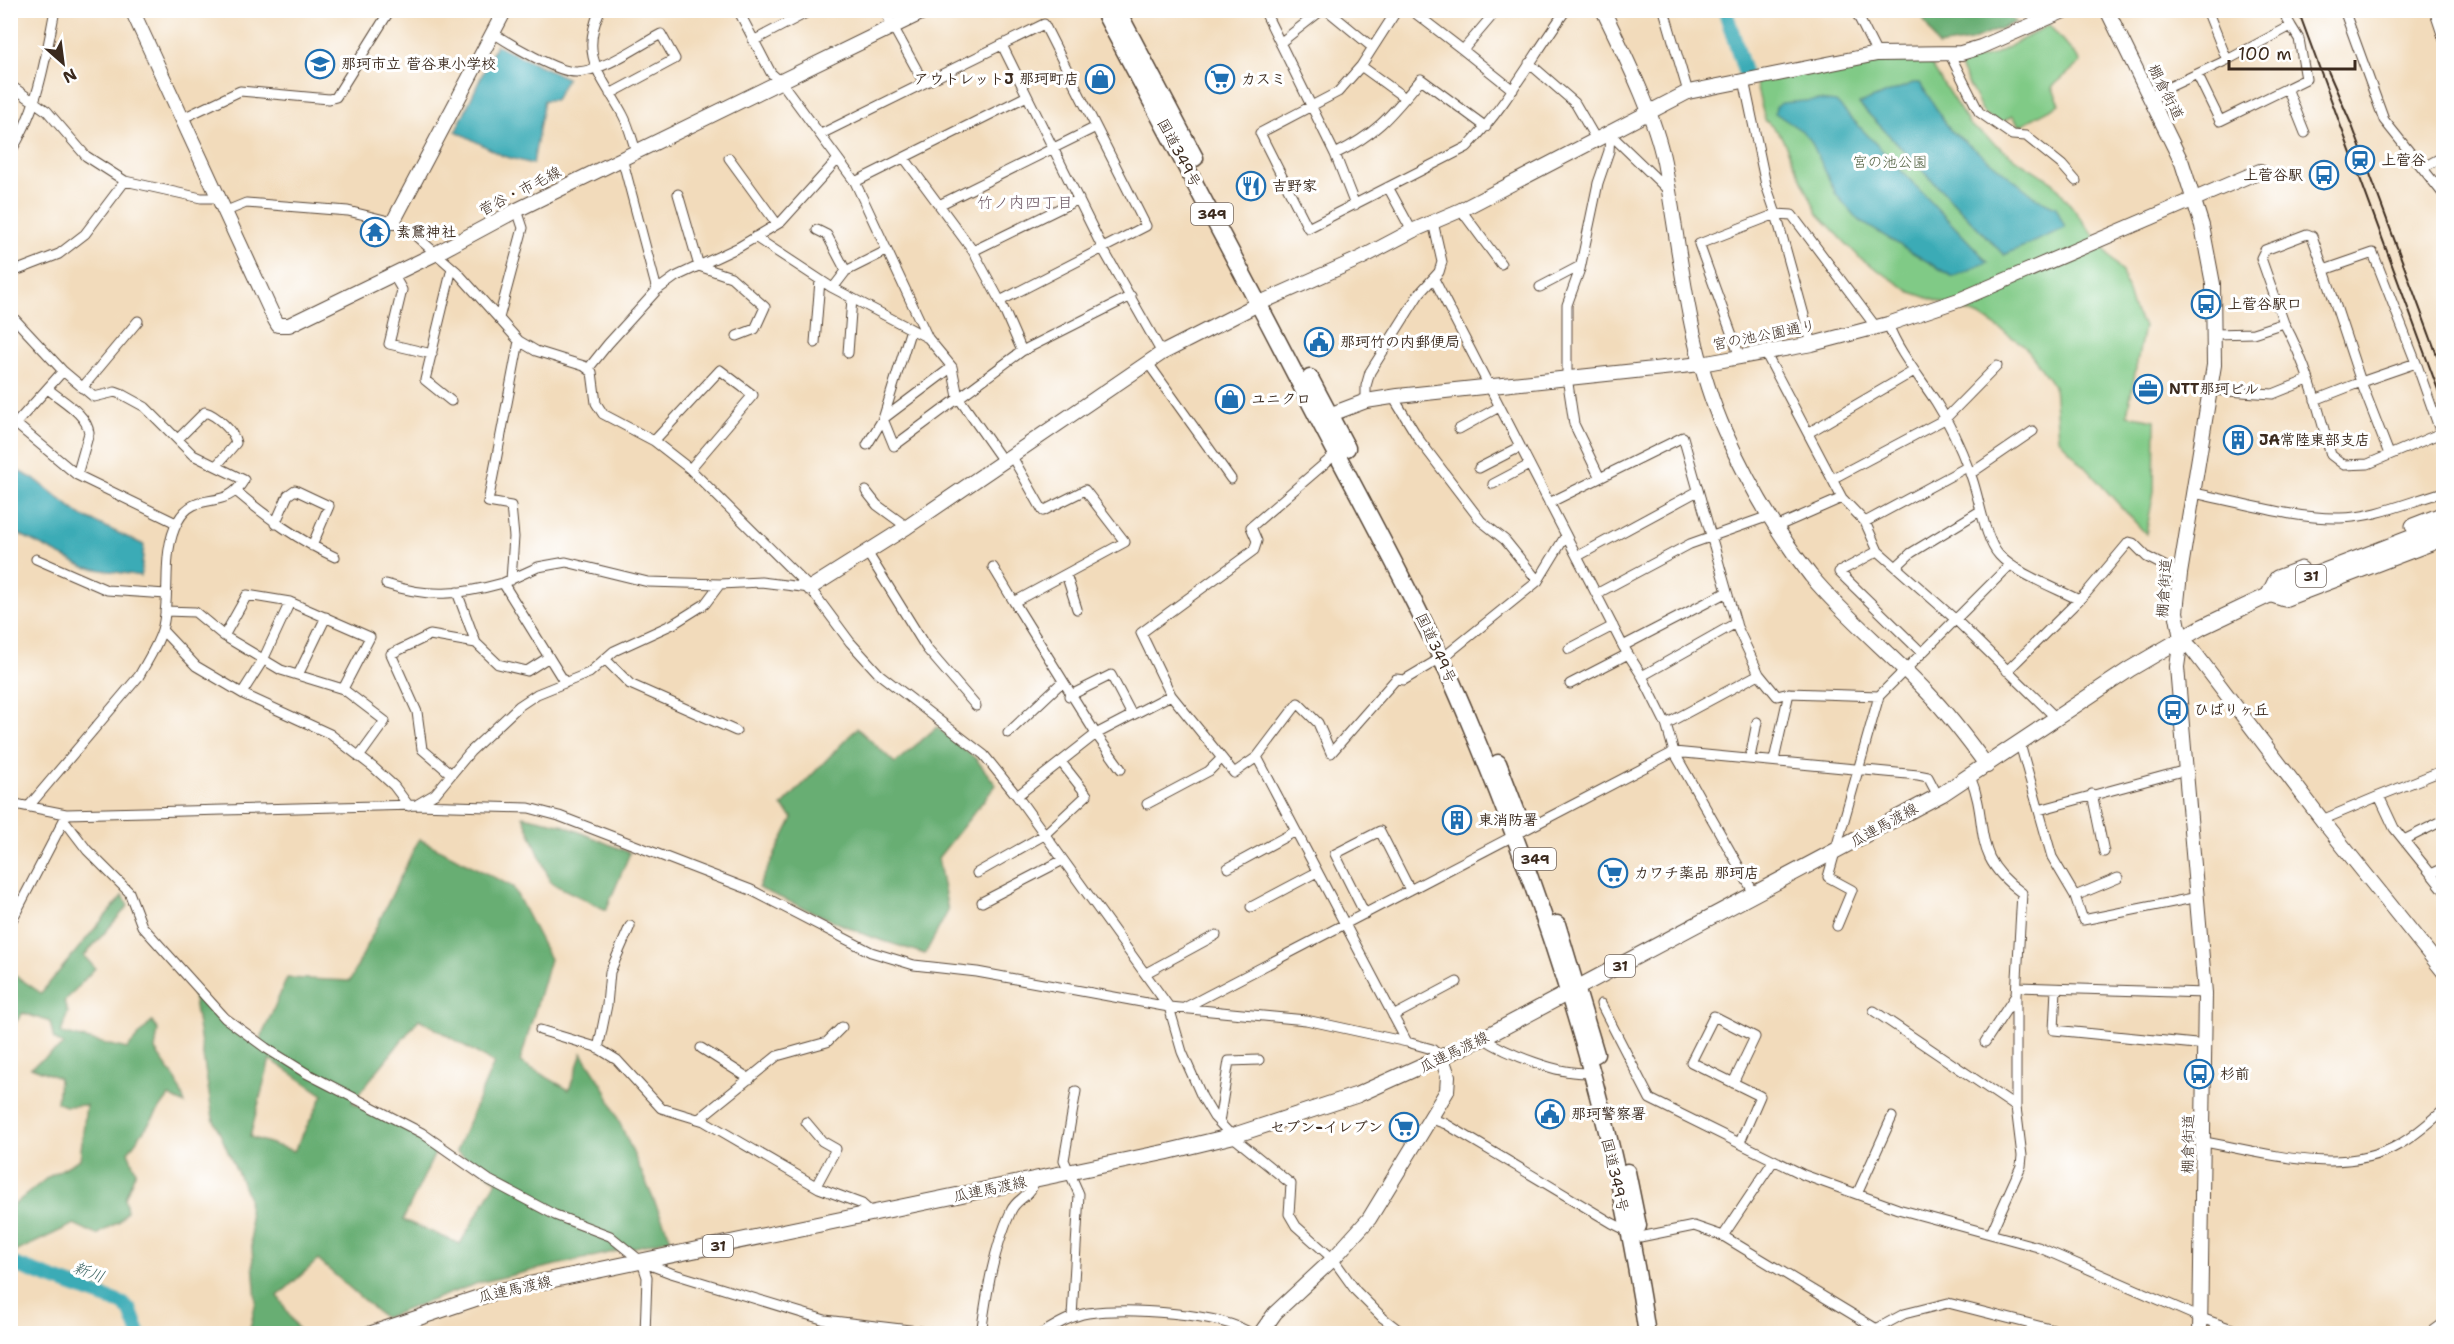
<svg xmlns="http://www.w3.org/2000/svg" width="2454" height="1344" font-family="'Shantell Sans','Klee One',sans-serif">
  <rect width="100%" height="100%" fill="#fff"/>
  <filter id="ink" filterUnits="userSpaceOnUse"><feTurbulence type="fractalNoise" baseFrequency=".0167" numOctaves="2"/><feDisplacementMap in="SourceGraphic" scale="12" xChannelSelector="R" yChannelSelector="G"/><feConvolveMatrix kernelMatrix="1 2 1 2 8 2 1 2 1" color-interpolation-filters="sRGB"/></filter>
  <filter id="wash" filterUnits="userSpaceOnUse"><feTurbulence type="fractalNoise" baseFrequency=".008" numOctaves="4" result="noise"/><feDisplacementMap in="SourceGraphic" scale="24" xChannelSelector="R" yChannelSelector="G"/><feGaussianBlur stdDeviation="1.35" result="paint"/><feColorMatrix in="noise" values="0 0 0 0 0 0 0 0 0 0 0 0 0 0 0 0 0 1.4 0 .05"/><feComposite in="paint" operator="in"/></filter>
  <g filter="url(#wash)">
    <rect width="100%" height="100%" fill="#f2dbbb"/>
    <!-- green -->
    <path fill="#80ca86" stroke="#5e7a52" stroke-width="1.5" d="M2049 25 2081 62 2052 87 2060 104 2019 126 2013 116 2001 123 1984 114 1958 63 1993 55Z
      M1912 60 1930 63 1969 124 2017 160 2053 182 2122 272 2133 309 2144 326 2127 415 2155 420 2154 491 2146 534 2058 438 2054 386 2024 345 1980 316 1911 292 1860 258 1818 214 1780 134 1765 120 1755 81 1870 62Z"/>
    <!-- forest -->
    <path fill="#68ae73" stroke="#526c48" stroke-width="1.5" fill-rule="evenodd" d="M1919 11H1951L1960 19 2001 11 2016 22 1971 41 1938 46Z
      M937 727 976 759 996 785 938 858 948 911 925 954 868 936 758 888 793 818 782 806 857 728 895 763Z
      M523 816 560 824 630 853 606 910 551 883Z
      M419 839 513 887 550 959 520 1062 569 1090 582 1053 604 1087 671 1239 478 1283 384 1318 318 1260 278 1296 300 1333H249L256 1301 248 1196 213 1118 192 988 222 1021 258 1045 287 978 350 981ZM419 1019 494 1063 456 1151 497 1181 460 1244 403 1220 438 1147 352 1102ZM270 1059 323 1095 294 1151 250 1137Z
      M123 895 128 906 84 956 95 968 64 1002 68 1012 61 1033 127 1049 152 1021 158 1030 155 1050 177 1081 185 1104 169 1096 128 1152 136 1171 125 1198 127 1211 120 1221 97 1235 74 1224 11 1254V1207L48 1177 80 1159 86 1105 66 1106 57 1103 59 1078 31 1067 64 1045 54 1039 50 1022 23 1013 11 1028V977L13 974 41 993Z"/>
    <!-- water -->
    <path fill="#3aabb6" stroke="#3a6a6a" stroke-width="1.5" d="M496 45 567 78 555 100H544L533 164 503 156 456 131Z
      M1913 83H1920L1950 130 2038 199 2056 207 2065 228 2004 255 1859 104Z
      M1817 100 1836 102 1988 262 1953 277 1858 220 1836 194 1811 141 1802 131 1775 113 1776 107 1782 103Z
      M10 467 36 480 80 515 144 545 141 576 84 567 11 530Z"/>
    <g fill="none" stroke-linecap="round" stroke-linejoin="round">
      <!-- river -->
      <path stroke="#3aabb6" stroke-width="15" d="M1725 10 1744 70
        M10 1263 123 1304 130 1310 139 1334"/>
    </g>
  </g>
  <g filter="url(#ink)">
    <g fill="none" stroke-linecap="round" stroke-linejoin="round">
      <!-- street casing -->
      <g stroke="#564536" stroke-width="11">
        <path id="street" d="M600 10C579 58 602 76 623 115 629 126 632 140 636 151
          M738 10 771 73 782 83 855 182 928 338 952 367 958 397 1003 461
          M884 10 924 83
          M1264 10 1335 154 1355 205
          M1327 10 1372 47
          M1397 10 1361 66 1338 92 1260 133 1308 228 1467 147C1506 106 1533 56 1566 10
          M1411 10 1463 50 1497 10
          M1664 10 1688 92
          M1855 10 1877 54
          M2207 10 2227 60 2291 26 2282 10
          M2344 10 2384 120 2444 195
          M2434 10 2444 40
          M493 33C510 44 558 73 577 72 606 70 636 47 661 34L675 59 610 94
          M753 41 812 10
          M1280 43 1322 10
          M1002 45 1103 249 1162 353
          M1463 50 1513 90
          M1949 53 1979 112 2012 135 2026 136 2062 165 2076 181
          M1529 63 1575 103 1597 141
          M1361 66 1405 98
          M2198 76 2220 121 2306 79 2299 39 2291 26
          M1744 80 1766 185 1776 214 1792 215 1876 327
          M10 85 47 111 86 156 125 181 201 198H218
          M2287 88 2305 133
          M2150 96 2227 60
          M181 119 240 91 329 99 336 97 390 10
          M821 134 1044 24 1146 226 1000 301
          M1610 134 1668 190
          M10 153C38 110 45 60 55 10
          M1335 154C1377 134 1392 114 1421 79L1486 127
          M622 158 657 290
          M729 158 777 224
          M905 159 973 251 1000 301 1022 351
          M2424 167 2444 156
          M855 182 1027 96
          M1388 187 1412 231
          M678 194 699 266
          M939 205 1096 127
          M1461 210 1501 264
          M224 212 246 203 348 211 393 222 416 236 457 272 519 341 536 351 584 366 592 372 596 403 603 414 654 441 690 469 810 588 850 642 879 674 984 755 1017 796 1169 1007 1182 1052 1202 1097 1214 1117 1232 1136 1291 1184 1289 1214 1296 1226 1333 1259 1356 1291 1383 1318 1404 1334
          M817 230 827 235 846 271
          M755 237 831 287 928 338
          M973 251 1079 199
          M699 266 731 277 765 307 755 329 737 336
          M10 273 59 254 85 234 125 181
          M393 274 402 290 389 344 432 354
          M1434 279 1623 646 1642 676 1666 724 1674 752 1755 895
          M1540 287 1580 266
          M833 288 846 271 886 251
          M10 314 63 371
          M499 318 523 228 517 210
          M2284 323C2307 364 2319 411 2331 455L2344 465 2368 464 2441 433
          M1888 324C1899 353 1919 376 1936 402 1950 424 1961 449 1970 473 1979 494 1984 539 1999 555 2015 573 2056 588 2079 600
          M2215 334 2253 333 2284 323 2261 258 2265 250 2307 234 2312 236 2324 270 2373 253 2418 368 2444 442
          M815 343 820 280
          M848 353 852 298
          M1766 354 1842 498 1776 527
          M1740 357 1699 244 1776 214 1812 344
          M1148 363 1231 479
          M952 367 883 419 894 446 1022 351 1131 296
          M588 369 608 344 657 290 675 277 739 247 781 222 838 159
          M82 388 138 321
          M48 389C62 401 87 414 89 433L77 475
          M2211 390 2273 394 2308 380
          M1393 397 1420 441 1481 521 1505 540 1538 581
          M2315 400 2361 382 2324 270
          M451 401 425 380 452 268
          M1366 401V386L1370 372 1419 294 1439 272 1442 262 1433 222
          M16 424 77 475 176 523
          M1459 429 1499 407
          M10 430 63 371 94 397 115 392 123 395 145 407 193 455 244 480C225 513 196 488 178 521 160 554 172 595 162 630 157 647 147 661 139 676L29 806
          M1808 433 1914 371
          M178 439 205 412C216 415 234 431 236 443L217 465
          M654 441 720 370 753 395 690 469
          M867 445 883 419 911 329
          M2389 454 2361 382 2416 363
          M1011 455 1043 511 1085 490 1125 542 1014 602 1096 734 1017 796
          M1967 467 1865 522 1878 551 1956 620 2056 718
          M1479 468 1520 447
          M1970 474 2033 431
          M1599 476 1574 424 1567 377V305L1580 269 1598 183 1609 151 1610 134
          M1832 479 1945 419 1997 366
          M1493 484 1529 465
          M866 491 877 505 907 527
          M237 492C268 518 298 540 335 557
          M2193 493C2241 502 2291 519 2340 518 2374 518 2411 501 2444 492
          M1842 498 1865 522
          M1549 503 1683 437 1737 627 1759 674 1777 696 1789 693 1879 696 2010 565
          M275 524 288 495 295 490 329 506 312 546
          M1878 551 1839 572 1922 653
          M867 552 927 649 976 706
          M1578 556 1698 491
          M36 559 107 590 166 594
          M1897 566 1911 553 1980 511
          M993 567 1014 602
          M1066 574 1077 609
          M511 580 514 537 511 506 488 502 519 341
          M386 584C428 598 460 595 503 583
          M457 592 476 643
          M1598 593 1690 544 1769 516
          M165 611 195 612 224 636 281 670 343 689 385 721 359 757
          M162 630 196 666 245 695 330 734 373 767 394 786 409 806
          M224 636 247 595 290 602 370 637 343 689
          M1623 646 1727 592
          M1569 649 1613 626
          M1450 652 1538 581 1566 535
          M605 659 630 684 736 731
          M2007 671 2087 592 2129 542 2133 543 2147 557 2180 574
          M298 675 326 617
          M1642 676 1736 623
          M565 683 503 583 538 567 566 562 648 582 720 584
          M1570 684 1628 654
          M242 693 263 660 290 602
          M1171 695 1234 773 1257 757 1298 703 1318 723 1331 753 1396 679 1404 680 1441 658
          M1069 696 1111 675 1132 715
          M1666 724 1759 674
          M1008 733 1061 683
          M2020 744 2052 857 2075 896 2083 920 2198 897
          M1257 757 1407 1042
          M1750 758 1757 722
          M1774 760 1789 693
          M1121 769 1096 734 1171 695 1141 633 1254 550 1257 541 1251 527 1337 453
          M2444 770 2379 796 2394 828 2444 890
          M451 774 422 749 417 712 391 654 430 635 476 643 498 664 527 671 549 657
          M1970 776C1991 827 1968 854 2022 893L2016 995V1107L2022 1156 2021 1166 1991 1233
          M2092 794 2104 852
          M10 803 66 814 416 805 529 808 559 816 751 890 871 952 914 965 977 972 1169 1007 1306 1020 1407 1042 1432 1049 1442 1058
          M418 804 435 794 470 752 519 706 537 694 589 673 614 651 673 624 705 604 720 584 761 582 810 588
          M1147 804 1209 771 1222 758
          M2039 810 2186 770
          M2322 820 2379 796
          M65 821 87 850 129 892 142 926 225 1018 266 1048 306 1073 422 1133 489 1180 555 1215 610 1236 642 1262 671 1273 825 1320 943 1334
          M2404 840 2444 820
          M1228 868 1296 831
          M977 873 1044 835 1087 795 1061 762
          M2431 874 2444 868
          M2075 896 2118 878
          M982 902 1063 860
          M1251 907 1317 872
          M1365 914 1335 854 1380 831 1410 890
          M10 924 66 816
          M1837 926 1852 890 1828 877 1879 696
          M1146 973 1216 935
          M2017 987 2205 993
          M2056 989 2054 1030 2206 1045
          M1601 1004 1650 1099 1804 1175 1898 1209 2038 1247 2201 1318 2246 1334
          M1186 1007 1674 752 1918 775 1928 777 1938 796
          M1874 1011 2016 1107
          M1393 1016 1457 982
          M540 1030 596 1047 617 1060 661 1108 704 1121 819 1188 862 1204 872 1213
          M1483 1038C1505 1053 1564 1077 1590 1072
          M1985 1042 2016 995
          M701 1048 750 1079
          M598 1049 607 1005 610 972 630 926
          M1733 1083 1755 1037 1714 1016 1691 1062 1760 1096 1740 1142
          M699 1119 777 1056 827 1042 842 1027
          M1432 1119 1446 1124 1612 1223 1640 1237 1694 1226 1723 1236 1885 1334
          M806 1122 822 1141 836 1149 816 1186
          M1219 1122 1229 1061 1259 1060
          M2204 1142C2264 1152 2343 1178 2400 1144 2416 1135 2430 1122 2444 1110
          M1858 1192 1892 1117
          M1723 1236 1774 1160
          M642 1262 647 1277 645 1334
          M1072 1317 1079 1194 1064 1160 1076 1091
          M1878 1328 1904 1314 1948 1303 2070 1334
          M981 1334C987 1292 993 1250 1011 1211 1017 1197 1031 1198 1035 1179
          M1041 1334C1056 1325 1070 1316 1088 1313 1126 1308 1220 1312 1252 1334
          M2373 1334H2401
          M2429 1334 2444 1323"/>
      </g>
      <!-- secondary casing -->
      <g stroke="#564536" stroke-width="16">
        <path id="secondary" d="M132 10 274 318 278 325H289L435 254 517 210 927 10
          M1603 10C1625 56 1654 113 1664 162 1681 253 1687 347 1725 432 1748 483 1776 532 1811 576 1846 618 1889 652 1927 692 1949 715 1968 740 1987 766
          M2107 10 2182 163 2202 226 2213 284 2214 365 2180 574 2176 612 2181 638 2177 667 2205 993 2200 1334
          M393 222 505 10
          M1321 418 1366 401 1398 396 1701 364 1812 344 1888 324 1959 300 2260 171
          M810 588 907 527 1162 353 1260 303 1361 258 1412 231 1461 210 1688 92 1877 54 1961 53 1981 47 2066 10
          M2181 638 2192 649 2322 820 2444 972
          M1260 1334 1275 1313 1333 1259 1369 1219 1447 1091 1448 1076 1442 1058"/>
      </g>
      <!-- primary casing -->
      <g stroke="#564536" stroke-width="17">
        <path id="primary" d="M2413 526 2444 514
          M2301 569 2277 578 2269 594 2284 599 2444 538
          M370 1334 498 1291 1166 1152 1232 1136 1357 1095 1483 1038 1942 794 2130 669 2202 627 2301 580 2444 525"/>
      </g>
      <!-- highway casing -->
      <g stroke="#564536" stroke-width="19">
        <path id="highway" d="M1103 10C1176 147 1248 283 1319 420 1371 520 1427 619 1470 724 1551 917 1617 1126 1647 1334
          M1117 10 1195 158
          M1310 378 1347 448
          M1498 763 1518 815
          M1557 924 1596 1054
          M1627 1172 1638 1226"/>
      </g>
      <!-- street -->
      <use href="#street" stroke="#fff" stroke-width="9"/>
      <!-- secondary -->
      <use href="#secondary" stroke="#fff" stroke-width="14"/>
      <!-- primary -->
      <use href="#primary" stroke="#fff" stroke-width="15"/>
      <!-- highway -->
      <use href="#highway" stroke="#fff" stroke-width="16"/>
      <!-- rail -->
      <path stroke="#3b2a1e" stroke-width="2" d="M2298 10 2444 406
        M2328 71 2353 128 2444 374"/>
    </g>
  </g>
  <!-- icons -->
  <defs>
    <g id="school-ring" transform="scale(1.5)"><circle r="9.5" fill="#fff" stroke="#1f6fb2" stroke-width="1.5"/><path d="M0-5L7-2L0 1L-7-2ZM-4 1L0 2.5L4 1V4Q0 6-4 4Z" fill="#1f6fb2"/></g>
    <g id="shop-ring" transform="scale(1.5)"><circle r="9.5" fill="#fff" stroke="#1f6fb2" stroke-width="1.5"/><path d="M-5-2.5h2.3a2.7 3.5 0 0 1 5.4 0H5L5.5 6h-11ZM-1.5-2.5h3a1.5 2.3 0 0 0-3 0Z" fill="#1f6fb2"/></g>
    <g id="supermarket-ring" transform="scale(1.5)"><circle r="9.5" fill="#fff" stroke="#1f6fb2" stroke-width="1.5"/><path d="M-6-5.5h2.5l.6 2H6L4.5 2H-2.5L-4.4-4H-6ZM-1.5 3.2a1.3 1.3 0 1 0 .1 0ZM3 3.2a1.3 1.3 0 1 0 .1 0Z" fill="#1f6fb2"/></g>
    <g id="station-ring" transform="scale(1.5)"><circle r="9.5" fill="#fff" stroke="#1f6fb2" stroke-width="1.5"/><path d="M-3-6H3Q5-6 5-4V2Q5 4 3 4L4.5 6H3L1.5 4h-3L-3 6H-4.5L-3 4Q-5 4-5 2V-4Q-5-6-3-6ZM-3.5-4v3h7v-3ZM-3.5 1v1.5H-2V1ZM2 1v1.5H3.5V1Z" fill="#1f6fb2"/></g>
    <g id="bus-ring" transform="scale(1.5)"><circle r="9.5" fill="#fff" stroke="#1f6fb2" stroke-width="1.5"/><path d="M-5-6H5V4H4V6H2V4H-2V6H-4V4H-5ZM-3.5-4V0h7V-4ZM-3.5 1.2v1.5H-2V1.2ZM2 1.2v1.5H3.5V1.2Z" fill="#1f6fb2"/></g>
    <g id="restaurant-ring" transform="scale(1.5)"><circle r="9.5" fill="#fff" stroke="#1f6fb2" stroke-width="1.5"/><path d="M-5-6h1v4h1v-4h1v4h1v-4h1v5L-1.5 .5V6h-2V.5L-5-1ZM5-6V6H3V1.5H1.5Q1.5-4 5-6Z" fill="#1f6fb2"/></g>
    <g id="temple-ring" transform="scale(1.5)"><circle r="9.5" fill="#fff" stroke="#1f6fb2" stroke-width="1.5"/><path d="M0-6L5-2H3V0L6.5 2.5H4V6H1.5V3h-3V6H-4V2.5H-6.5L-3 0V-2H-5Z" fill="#1f6fb2"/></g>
    <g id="civic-ring" transform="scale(1.5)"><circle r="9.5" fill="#fff" stroke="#1f6fb2" stroke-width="1.5"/><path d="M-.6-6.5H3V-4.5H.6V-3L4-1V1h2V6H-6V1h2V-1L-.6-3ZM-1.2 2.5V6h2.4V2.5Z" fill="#1f6fb2"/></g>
    <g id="office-ring" transform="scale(1.5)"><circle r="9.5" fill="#fff" stroke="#1f6fb2" stroke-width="1.5"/><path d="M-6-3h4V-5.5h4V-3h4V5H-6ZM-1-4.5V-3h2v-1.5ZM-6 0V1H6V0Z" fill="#1f6fb2"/></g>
    <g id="building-ring" transform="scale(1.5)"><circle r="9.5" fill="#fff" stroke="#1f6fb2" stroke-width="1.5"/><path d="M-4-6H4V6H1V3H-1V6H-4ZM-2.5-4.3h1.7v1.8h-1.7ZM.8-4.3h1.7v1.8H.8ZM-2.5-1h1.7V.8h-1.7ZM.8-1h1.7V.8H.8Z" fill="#1f6fb2"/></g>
  </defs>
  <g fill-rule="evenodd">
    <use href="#school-ring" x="320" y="64"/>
    <use href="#shop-ring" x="1100" y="79"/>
    <use href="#supermarket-ring" x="1220" y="79"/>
    <use href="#station-ring" x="2360" y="160"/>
    <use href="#bus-ring" x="2324" y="175"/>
    <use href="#restaurant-ring" x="1251" y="186"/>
    <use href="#temple-ring" x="375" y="232"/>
    <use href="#bus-ring" x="2206" y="304"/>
    <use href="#civic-ring" x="1319" y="342"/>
    <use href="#office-ring" x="2148" y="389"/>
    <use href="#shop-ring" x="1230" y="399"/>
    <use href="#building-ring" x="2238" y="440"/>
    <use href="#bus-ring" x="2173" y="710"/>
    <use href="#building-ring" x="1457" y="820"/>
    <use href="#supermarket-ring" x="1613" y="873"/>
    <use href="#bus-ring" x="2199" y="1074"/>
    <use href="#civic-ring" x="1550" y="1114"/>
    <use href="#supermarket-ring" x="1404" y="1127"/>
  </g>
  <g text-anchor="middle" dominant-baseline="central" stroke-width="6" stroke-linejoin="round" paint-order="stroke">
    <!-- shield labels -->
    <g fill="#fff" stroke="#766a62" stroke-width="1.5">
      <rect x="1191" y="203" width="42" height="22" rx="4.5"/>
      <rect x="2296" y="565" width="30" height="22" rx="4.5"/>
      <rect x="1514" y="848" width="42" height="22" rx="4.5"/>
      <rect x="1605" y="955" width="30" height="22" rx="4.5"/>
      <rect x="703" y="1235" width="30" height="22" rx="4.5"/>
    </g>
    <g font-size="14" font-weight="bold" fill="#3b2a1e">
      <text x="1212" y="214">349</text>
      <text x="2311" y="576">31</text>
      <text x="1535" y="859">349</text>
      <text x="1620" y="966">31</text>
      <text x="718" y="1246">31</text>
    </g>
    <!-- poi labels -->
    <g font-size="15" font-weight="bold" fill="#3b2a1e" stroke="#fff" text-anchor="start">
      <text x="341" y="64">那珂市立 菅谷東小学校</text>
      <text x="1079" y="79" text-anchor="end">アウトレットJ 那珂町店</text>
      <text x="1241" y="79">カスミ</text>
      <text x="2381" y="160">上菅谷</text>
      <text x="2303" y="175" text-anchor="end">上菅谷駅</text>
      <text x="1272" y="186">吉野家</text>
      <text x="396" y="232">素鵞神社</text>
      <text x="2227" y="304">上菅谷駅口</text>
      <text x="1340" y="342">那珂竹の内郵便局</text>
      <text x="2169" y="389">NTT那珂ビル</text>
      <text x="1251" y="399">ユニクロ</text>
      <text x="2259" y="440">JA常陸東部支店</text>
      <text x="2194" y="710">ひばりヶ丘</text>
      <text x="1478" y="820">東消防署</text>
      <text x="1634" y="873">カワチ薬品 那珂店</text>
      <text x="2220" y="1074">杉前</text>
      <text x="1571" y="1114">那珂警察署</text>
      <text x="1383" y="1127" text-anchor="end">セブン-イレブン</text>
    </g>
    <!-- street labels -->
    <g font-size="15" fill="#3b2a1e" stroke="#fff">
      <text transform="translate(2166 92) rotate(63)">棚倉街道</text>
      <text transform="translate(1179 153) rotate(62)">国道349号</text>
      <text transform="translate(520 191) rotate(-27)">菅谷・市毛線</text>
      <text transform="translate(1764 335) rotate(-11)">宮の池公園通り</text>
      <text transform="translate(2164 588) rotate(-86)">棚倉街道</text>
      <text transform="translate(1436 648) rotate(65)">国道349号</text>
      <text transform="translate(1884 825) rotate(-29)">瓜連馬渡線</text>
      <text transform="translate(1454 1052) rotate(-26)">瓜連馬渡線</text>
      <text transform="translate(2188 1144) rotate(-89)">棚倉街道</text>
      <text transform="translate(1615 1175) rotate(77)">国道349号</text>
      <text transform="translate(990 1189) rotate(-12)">瓜連馬渡線</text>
      <text transform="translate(515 1289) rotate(-13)">瓜連馬渡線</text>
    </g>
    <!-- park labels -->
    <g font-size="15" fill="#536242" stroke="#fff">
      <text x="1890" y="162">宮の池公園</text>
    </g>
    <!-- neighbourhood labels -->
    <g font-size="16" fill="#6d5864" stroke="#fff">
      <text x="1025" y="202">竹ノ内四丁目</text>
    </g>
    <!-- water labels -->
    <g font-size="16" font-style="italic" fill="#3b6462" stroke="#fff">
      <text transform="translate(89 1272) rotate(20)">新川</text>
    </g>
  </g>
  <!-- margin -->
  <rect width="2454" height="1344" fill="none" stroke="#fff" stroke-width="36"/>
  <!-- north arrow -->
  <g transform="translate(63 63) rotate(152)" stroke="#ffffff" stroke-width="4.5" paint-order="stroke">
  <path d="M0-4.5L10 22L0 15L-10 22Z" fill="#3b2a1e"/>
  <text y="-9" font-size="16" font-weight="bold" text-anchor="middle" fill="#3b2a1e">N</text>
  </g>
  <!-- scale -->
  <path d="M2229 60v9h126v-9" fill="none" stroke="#3b2a1e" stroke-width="3"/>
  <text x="2238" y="60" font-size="18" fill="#3b2a1e" stroke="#ffffff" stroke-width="4.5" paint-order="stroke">100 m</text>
</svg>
